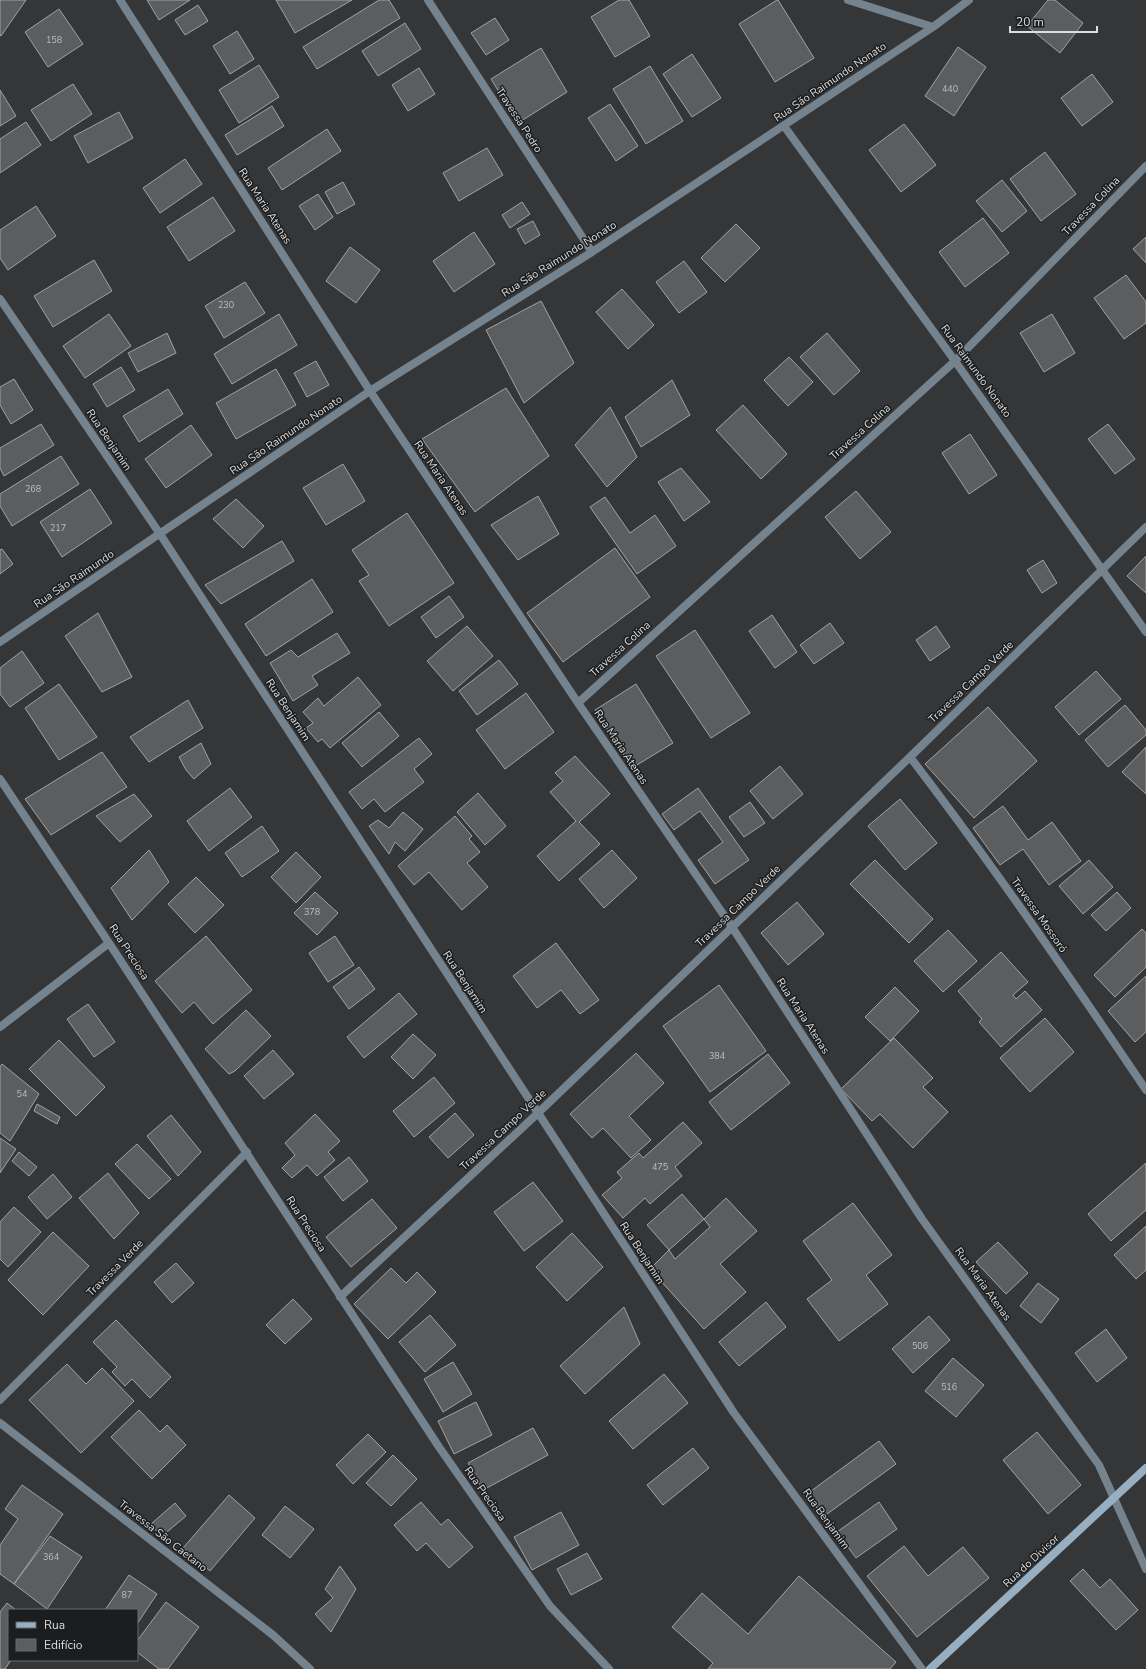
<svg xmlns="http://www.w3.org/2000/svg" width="1146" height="1669" font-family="'Nunito Sans',sans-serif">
  <rect width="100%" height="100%" fill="#343638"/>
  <!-- building -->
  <path fill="#5b5d5f" stroke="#a0a3a5" d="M0 0H26L1 36 0 35Z
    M147 0H190L159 20Z
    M276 0H352L295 33Z
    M379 0H389L400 18 317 69 303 47Z
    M619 0H629L650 36 615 57 591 17Z
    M777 0H778L814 58 775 82 739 24Z
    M1048 0H1055L1083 23 1060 53 1027 26Z
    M198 5 208 21 185 35 175 20Z
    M59 9 83 44 48 67 25 32Z
    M495 18 509 40 486 55 471 33Z
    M405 23 421 49 378 76 362 51Z
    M237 31 254 59 230 74 213 46Z
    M958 47 986 67 954 116 925 96Z
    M541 48 567 92 518 123 491 79Z
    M692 54 721 98 692 117 663 74Z
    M259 65 279 97 239 123 219 90Z
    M650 66 683 121 646 144 613 89Z
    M419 68 435 94 408 111 392 85Z
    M1092 74 1113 102 1082 126 1061 98Z
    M73 84 92 114 51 141 31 110Z
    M0 90 16 116 0 126Z
    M610 104 638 146 616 161 588 118Z
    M272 106 284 126 237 155 225 135Z
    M119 112 133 138 88 163 74 136Z
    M26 122 41 145 0 173V139Z
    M904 124 936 165 901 192 869 150Z
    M327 129 341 151 282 190 268 168Z
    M487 148 503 175 459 201 443 173Z
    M1045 152 1076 194 1041 221 1010 179Z
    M185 159 202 184 160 213 143 188Z
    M1002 180 1027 211 1002 232 976 201Z
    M343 182 355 204 337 214 325 192Z
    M318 194 333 217 315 230 299 206Z
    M213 197 235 231 189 261 167 227Z
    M522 202 530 214 510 228 502 215Z
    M36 206 56 236 8 270 0 258V230Z
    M983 218 1009 253 965 287 939 252Z
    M533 221 540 235 525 244 517 229Z
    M736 224 760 248 725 282 701 258Z
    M474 232 495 264 454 292 433 261Z
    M1146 237V263L1133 249Z
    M350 247 380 270 356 303 326 281Z
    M94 260 112 291 53 327 34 296Z
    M684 261 707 292 679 313 656 282Z
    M1126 275 1146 302V323L1124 339 1094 298Z
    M245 282 265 313 224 338 205 306Z
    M622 289 654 325 628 349 596 312Z
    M541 301 574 363 524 403 486 330Z
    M109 314 131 346 85 378 63 346Z
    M279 314 297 345 232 384 214 354Z
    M1052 314 1075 353 1044 372 1020 333Z
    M167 333 176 353 138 372 128 353Z
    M827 333 860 371 834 395 800 357Z
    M789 357 813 382 788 406 764 380Z
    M316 361 329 385 307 397 294 373Z
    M121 367 135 390 107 407 93 384Z
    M276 369 296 405 236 439 216 403Z
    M14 379 33 410 11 424 0 405V387Z
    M672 380 690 415 641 447 625 417Z
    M506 388 549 456 475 512 422 439Z
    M168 389 183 414 139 442 123 416Z
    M743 405 787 454 761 479 716 430Z
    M610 407 637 457 607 487 575 445Z
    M41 424 54 445 4 476 0 468V448Z
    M1108 424 1135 459 1115 474 1088 439Z
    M191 425 212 455 166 488 145 459Z
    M970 434 997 475 969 494 942 453Z
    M61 456 79 484 12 526 0 506V494Z
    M343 464 365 501 326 525 303 488Z
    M681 468 710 502 684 521 658 482Z
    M90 489 112 523 62 557 40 522Z
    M856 491 891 532 860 559 825 517Z
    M538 496 559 534 518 560 491 525Z
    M605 497 630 533 655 515 676 546 637 574 590 507Z
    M236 499 264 526 243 548 213 519Z
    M407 513 454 583 389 626 359 581 369 575 352 550Z
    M282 541 294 561 221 604 205 585Z
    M615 548 650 597 563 662 527 613Z
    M2 549 13 564 0 574V550Z
    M1146 556V593L1127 576Z
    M1043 560 1057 583 1042 593 1027 570Z
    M312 579 333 612 266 656 245 624Z
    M449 596 464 617 436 638 421 617Z
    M98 613 132 677 102 692 65 636Z
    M772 615 797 652 775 668 749 631Z
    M830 623 844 643 814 664 800 645Z
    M467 626 493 656 453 691 427 661Z
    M936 626 950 647 930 661 916 640Z
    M695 630 750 713 711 738 656 656Z
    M337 633 350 653 312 676 318 685 293 701 270 663 291 650 298 657Z
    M22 651 44 683 10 707 0 694V668Z
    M499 660 518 684 477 715 459 691Z
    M1096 671 1121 699 1079 735 1055 707Z
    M358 677 381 705 330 748 322 739 318 742 306 728 313 723 303 712 318 698 324 706Z
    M59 684 97 737 59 760 25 708Z
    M636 684 673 743 632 768 595 710Z
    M526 693 554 732 505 769 476 730Z
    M188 700 203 728 149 762 130 737Z
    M1125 705 1146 730V735L1108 767 1085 740Z
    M988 707 1037 761 974 818 925 764Z
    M379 712 399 736 362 767 342 743Z
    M419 738 432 754 414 769 424 782 385 812 374 799 362 809 349 792Z
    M201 743 211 764 194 779 186 770 179 757Z
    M1146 747V794L1122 772Z
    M102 752 127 787 51 835 25 799Z
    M575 756 610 794 579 822 600 844 559 881 537 856 576 821 550 792 563 781 555 773Z
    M780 766 803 794 773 819 750 791Z
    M230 788 252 817 209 851 187 821Z
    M698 788 749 860 715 884 698 860 723 842 700 811 674 830 662 814Z
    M478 793 506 826 485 845 457 812Z
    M134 794 152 816 120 842 96 816Z
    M900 799 937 843 905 870 868 826Z
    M750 802 765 823 744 837 729 817Z
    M1003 806 1028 840 1052 822 1081 861 1049 885 1023 849 1000 865 973 828Z
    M403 812 423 829 405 851 395 842 389 854 369 826 378 820 389 828Z
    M455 816 472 836 469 839 480 852 467 863 488 887 462 910 429 872 414 885 398 866Z
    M262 826 279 851 242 877 225 853Z
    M149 850 169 882 132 920 111 888Z
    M612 850 637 878 604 908 579 879Z
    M296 852 321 877 296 903 271 877Z
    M875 860 933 919 909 943 850 884Z
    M1089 860 1113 887 1083 914 1059 886Z
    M196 877 224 905 195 933 168 904Z
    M315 892 338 913 317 935 294 913Z
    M1117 892 1131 908 1106 931 1091 915Z
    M797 902 824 934 788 965 761 933Z
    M1142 929 1146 933V967L1115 997 1094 975Z
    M948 930 977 961 943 992 914 961Z
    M206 936 252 990 213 1024 194 1002 182 1013 155 981Z
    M335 936 354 965 328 982 309 953Z
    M556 943 599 1000 580 1014 561 990 537 1008 513 976Z
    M1001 952 1028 982 1013 995 1016 999 1025 991 1042 1010 1001 1047 979 1022 982 1019 958 991Z
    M359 967 375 989 349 1009 333 987Z
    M1146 976V1032L1135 1042 1108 1011Z
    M719 985 766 1051 710 1092 663 1026Z
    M895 987 919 1011 890 1041 865 1017Z
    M399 993 417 1014 364 1058 347 1037Z
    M88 1004 115 1042 94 1057 67 1019Z
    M246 1010 271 1036 235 1071 229 1074 205 1049Z
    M1045 1018 1074 1052 1030 1092 1000 1058Z
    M413 1034 436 1055 413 1079 391 1057Z
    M894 1038 933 1078 923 1087 948 1112 913 1148 880 1114 872 1121 841 1089Z
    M59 1040 105 1087 76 1116 29 1069Z
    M273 1050 294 1074 264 1099 244 1076Z
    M636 1053 664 1083 629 1116 651 1140 631 1158 603 1128 592 1138 570 1114Z
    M768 1054 790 1083 731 1130 709 1102Z
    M2 1064 39 1094 10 1141 0 1133V1067Z
    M434 1077 455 1103 414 1137 393 1111Z
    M37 1104 60 1117 57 1124 34 1111Z
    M455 1113 474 1135 448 1158 429 1137Z
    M315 1114 340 1141 328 1152 335 1160 317 1176 307 1165 292 1178 282 1168 295 1155 285 1143Z
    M171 1115 201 1152 178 1176 147 1136Z
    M683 1122 702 1143 675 1167 682 1176 650 1204 645 1198 623 1218 602 1195 622 1178 617 1172 639 1153 643 1158Z
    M0 1138 16 1149 0 1173Z
    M137 1144 171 1179 149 1199 115 1164Z
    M19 1152 37 1167 29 1176 12 1161Z
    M349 1157 368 1181 343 1201 324 1177Z
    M1146 1163V1210L1111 1241 1088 1214Z
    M108 1173 139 1213 114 1239 79 1198Z
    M53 1174 72 1197 47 1219 28 1197Z
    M533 1182 563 1221 524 1251 494 1212Z
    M682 1194 704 1219 669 1250 647 1225Z
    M726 1198 757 1231 720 1264 746 1292 704 1329 650 1269 669 1250 675 1259 710 1227 704 1219Z
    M372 1199 397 1228 351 1267 326 1237Z
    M853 1203 892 1255 866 1275 888 1304 839 1341 807 1299 832 1280 803 1241Z
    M14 1207 41 1232 8 1267 0 1259V1222Z
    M1146 1226V1270L1136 1279 1114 1255Z
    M53 1232 89 1266 43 1315 8 1280Z
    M572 1233 603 1267 567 1301 536 1267Z
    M998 1242 1028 1273 1006 1294 976 1262Z
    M176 1263 194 1283 172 1303 154 1282Z
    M391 1268 406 1283 417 1272 436 1292 388 1339 354 1304Z
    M1038 1283 1059 1299 1041 1323 1020 1306Z
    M293 1299 312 1319 285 1344 266 1325Z
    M766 1302 786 1327 739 1366 719 1342Z
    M624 1307 640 1344 585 1394 560 1366Z
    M430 1315 456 1345 425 1372 399 1342Z
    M929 1316 950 1340 913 1373 892 1349Z
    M116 1320 171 1377 150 1398 132 1379 125 1386 112 1372 117 1367 93 1342Z
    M1106 1329 1127 1358 1097 1382 1075 1353Z
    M953 1358 984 1385 956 1417 925 1391Z
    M453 1362 472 1394 443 1412 424 1379Z
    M67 1364 86 1384 102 1368 134 1401 81 1453 29 1400Z
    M664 1374 688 1403 633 1449 609 1421Z
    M476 1402 492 1435 454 1454 438 1421Z
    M139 1410 160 1432 167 1425 186 1445 152 1479 111 1437Z
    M533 1428 548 1455 483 1490 468 1463Z
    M1037 1432 1081 1485 1048 1514 1003 1460Z
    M368 1434 386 1452 353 1484 336 1465Z
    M879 1441 896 1464 823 1517 807 1494Z
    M693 1448 709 1468 663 1505 647 1485Z
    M393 1455 417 1479 391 1506 366 1483Z
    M22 1485 63 1514 14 1584 0 1574V1545L18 1519 5 1509Z
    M229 1495 255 1518 210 1571 183 1548Z
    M421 1502 441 1525 448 1519 473 1547 449 1568 426 1543 417 1551 394 1525Z
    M879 1502 897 1529 856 1558 837 1532Z
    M175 1503 186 1516 161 1537 151 1524Z
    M285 1506 314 1529 290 1558 262 1535Z
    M561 1512 579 1545 532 1570 514 1537Z
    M50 1536 82 1557 47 1609 14 1584Z
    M904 1546 928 1576 963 1547 989 1578 917 1637 867 1576Z
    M587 1553 602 1579 571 1595 557 1569Z
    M340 1566 356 1589 331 1632 315 1614 333 1598 325 1589Z
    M1083 1569 1100 1588 1110 1579 1138 1610 1116 1630 1070 1581Z
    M129 1575 157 1594 137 1624V1610H105Z
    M799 1576 896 1662 890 1669H708L713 1663 672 1627 702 1593 748 1634Z
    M166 1602 199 1627 168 1669H159L137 1652V1641Z
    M7 1603 16 1610H9V1660H11L5 1669H0V1612Z"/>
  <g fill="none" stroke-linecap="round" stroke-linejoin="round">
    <!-- street -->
    <path stroke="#75838f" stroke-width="8" d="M120 0 370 391 578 703 732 927 922 1219 1099 1465 1146 1569
      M428 0 592 252
      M848 0 933 27
      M784 126 955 361 1146 632
      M0 299 160 534 734 1413 922 1669
      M0 642 370 391 592 252 933 27 969 0
      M578 703 955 361 1146 166
      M910 757C993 865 1070 977 1146 1090
      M0 779 109 943 439 1447 550 1606 609 1669
      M0 1027 109 943
      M340 1297 537 1114 910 757 1146 527
      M0 1400 247 1152
      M0 1423 273 1635 310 1669"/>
    <!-- secondary -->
    <path stroke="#98afc1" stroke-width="8" d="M930 1669 1146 1468"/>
  </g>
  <g text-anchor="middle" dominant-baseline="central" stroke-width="3" stroke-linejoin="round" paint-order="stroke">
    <!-- number labels -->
    <g font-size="9" fill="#bbbdbe">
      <text x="54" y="40">158</text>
      <text x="950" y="89">440</text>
      <text x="226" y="305">230</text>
      <text x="33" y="489">268</text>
      <text x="58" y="528">217</text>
      <text x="312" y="912">378</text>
      <text x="717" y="1056">384</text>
      <text x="22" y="1094">54</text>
      <text x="660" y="1167">475</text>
      <text x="920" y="1346">506</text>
      <text x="949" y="1387">516</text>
      <text x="51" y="1557">364</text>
      <text x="127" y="1595">87</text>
    </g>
    <!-- street labels -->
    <g font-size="11" fill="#dbddde" stroke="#1c1d1e">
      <text transform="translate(830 82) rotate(-34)">Rua São Raimundo Nonato</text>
      <text transform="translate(519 120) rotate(57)">Travessa Pedro</text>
      <text transform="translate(265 206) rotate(57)">Rua Maria Atenas</text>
      <text transform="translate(1091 206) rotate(-46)">Travessa Colina</text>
      <text transform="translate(559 259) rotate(-32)">Rua São Raimundo Nonato</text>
      <text transform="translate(976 371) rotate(54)">Rua Raimundo Nonato</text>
      <text transform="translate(860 432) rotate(-42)">Travessa Colina</text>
      <text transform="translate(286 435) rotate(-34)">Rua São Raimundo Nonato</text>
      <text transform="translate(109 440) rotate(56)">Rua Benjamim</text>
      <text transform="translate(441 478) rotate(56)">Rua Maria Atenas</text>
      <text transform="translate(74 579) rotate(-34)">Rua São Raimundo</text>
      <text transform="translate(620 649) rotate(-42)">Travessa Colina</text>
      <text transform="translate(971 682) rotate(-44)">Travessa Campo Verde</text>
      <text transform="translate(288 710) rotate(57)">Rua Benjamim</text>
      <text transform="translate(621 747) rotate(56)">Rua Maria Atenas</text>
      <text transform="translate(738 906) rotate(-44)">Travessa Campo Verde</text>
      <text transform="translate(1039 915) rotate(55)">Travessa Mossoró</text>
      <text transform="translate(129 952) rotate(57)">Rua Preciosa</text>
      <text transform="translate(465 982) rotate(57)">Rua Benjamim</text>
      <text transform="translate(803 1016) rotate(57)">Rua Maria Atenas</text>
      <text transform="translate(503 1130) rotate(-43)">Travessa Campo Verde</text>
      <text transform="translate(306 1224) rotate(57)">Rua Preciosa</text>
      <text transform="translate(642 1253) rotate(57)">Rua Benjamim</text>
      <text transform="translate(115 1268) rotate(-45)">Travessa Verde</text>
      <text transform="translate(983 1284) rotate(54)">Rua Maria Atenas</text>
      <text transform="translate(485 1494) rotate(55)">Rua Preciosa</text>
      <text transform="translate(826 1519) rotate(54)">Rua Benjamim</text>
      <text transform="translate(163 1536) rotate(38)">Travessa São Caetano</text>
      <text transform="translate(1031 1561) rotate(-43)">Rua do Divisor</text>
    </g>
  </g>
  <!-- legend -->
  <rect x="8" y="1609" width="130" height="52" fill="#1c1d1e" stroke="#686a6b"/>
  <rect x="16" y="1622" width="20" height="6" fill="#98afc1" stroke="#686a6b"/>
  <text x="44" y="1629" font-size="12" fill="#dbddde">Rua</text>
  <rect x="16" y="1639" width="20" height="12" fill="#5b5d5f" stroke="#686a6b"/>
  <text x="44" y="1649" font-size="12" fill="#dbddde">Edifício</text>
  <!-- scale -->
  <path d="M1010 26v6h87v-6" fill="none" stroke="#dbddde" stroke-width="2"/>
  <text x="1016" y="26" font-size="12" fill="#dbddde" stroke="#1c1d1e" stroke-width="3" paint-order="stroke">20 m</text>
</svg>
